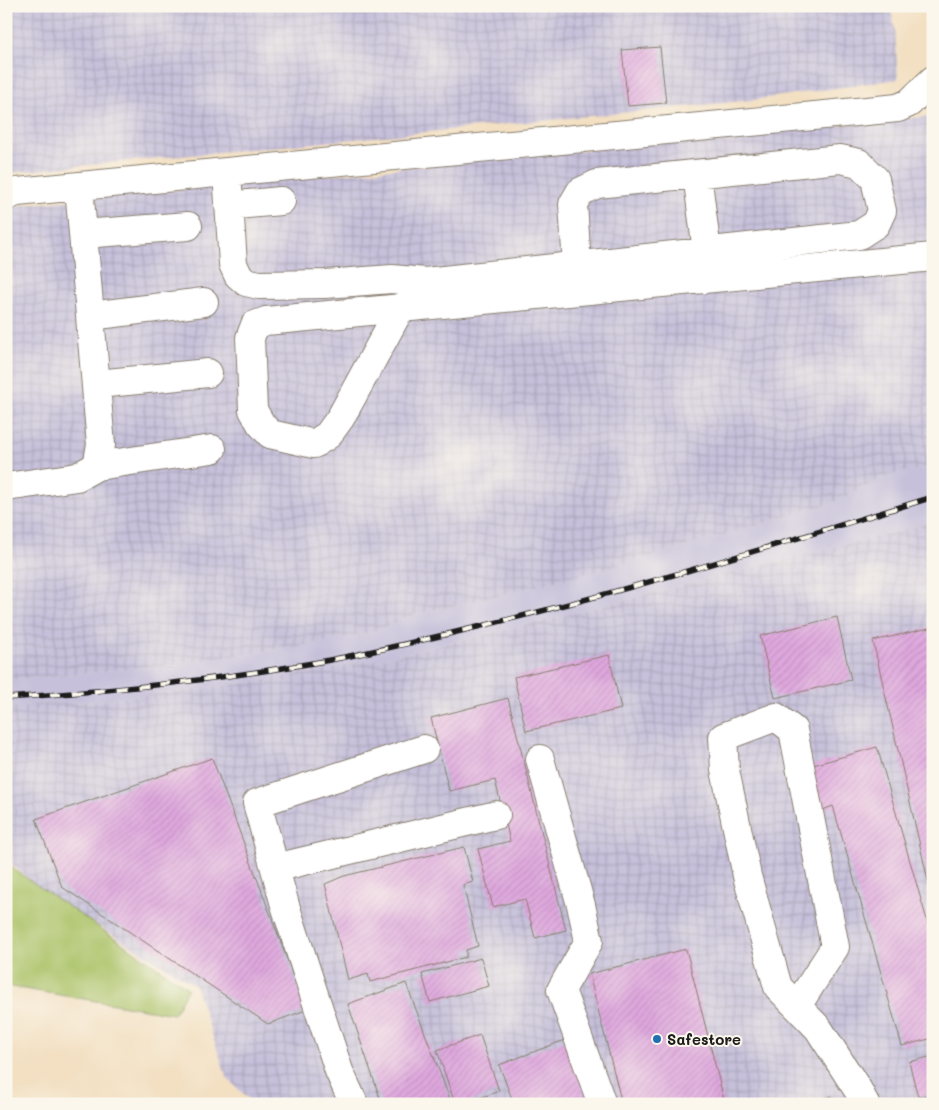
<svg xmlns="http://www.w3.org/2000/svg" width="939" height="1110" font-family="Mali,sans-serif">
  <defs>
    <pattern id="industrial-grid" width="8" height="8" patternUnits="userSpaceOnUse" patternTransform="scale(1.25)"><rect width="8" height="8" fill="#c6c0da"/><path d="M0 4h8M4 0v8" fill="none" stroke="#aaa4ba"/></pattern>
    <pattern id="building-hatch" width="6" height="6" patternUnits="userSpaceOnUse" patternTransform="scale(1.25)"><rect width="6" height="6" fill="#dfa8de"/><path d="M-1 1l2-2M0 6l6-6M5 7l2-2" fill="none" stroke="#bf90be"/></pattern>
  </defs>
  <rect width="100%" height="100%" fill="#fbf7ec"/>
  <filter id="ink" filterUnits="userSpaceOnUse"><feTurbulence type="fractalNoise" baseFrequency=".02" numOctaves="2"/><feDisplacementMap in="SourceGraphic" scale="10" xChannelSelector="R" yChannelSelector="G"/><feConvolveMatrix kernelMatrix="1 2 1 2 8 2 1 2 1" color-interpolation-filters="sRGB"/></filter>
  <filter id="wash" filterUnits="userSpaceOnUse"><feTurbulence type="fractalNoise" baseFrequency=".0096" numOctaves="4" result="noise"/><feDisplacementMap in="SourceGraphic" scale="20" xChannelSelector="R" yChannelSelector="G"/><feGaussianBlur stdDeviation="1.12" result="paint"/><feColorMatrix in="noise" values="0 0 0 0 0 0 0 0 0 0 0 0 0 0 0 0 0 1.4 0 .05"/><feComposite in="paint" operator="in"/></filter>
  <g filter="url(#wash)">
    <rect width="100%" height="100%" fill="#f3e0c3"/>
    <!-- industrial -->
    <path fill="url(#industrial-grid)" d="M6 6H890L895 29 898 79 753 100 6 173Z
      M933 116V467L887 476 835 502 749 528 606 569 480 600 417 614 373 632 308 645 162 666 6 680V211L12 206Z
      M933 522V1104H254L227 1078 195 985 50 896 6 860V707L98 701 224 686 320 671 408 653 546 620Z"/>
    <!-- railway -->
    <path fill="#c6c0da" d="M933 467V522L546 620 408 653 320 671 224 686 98 701 6 707V680L162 666 308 645 373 632 417 614 480 600 606 569 749 528 835 502 887 476Z"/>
    <!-- park -->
    <path fill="#aac267" stroke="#636f42" d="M6 864 188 988 174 1014 6 986Z"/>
    <g id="blocks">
      <!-- building -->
      <path fill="url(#building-hatch)" d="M660 47 666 103 628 106 622 50Z
        M837 617 851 680 775 698 760 636Z
        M933 627V898H932L873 641Z
        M609 655 621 709 526 731 514 677Z
        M508 698 566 930 535 938 525 899 493 907 478 849 510 841 495 780 449 791 431 718Z
        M877 747 933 941V1038L902 1046 833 806 815 813 803 768Z
        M212 758 306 1010 268 1024 62 887 36 819Z
        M464 847 473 882 463 885 478 946 466 950V957L370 982 368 974 348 980 325 884 344 876Z
        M686 949 725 1104H622L589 974Z
        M481 958 489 986 430 1002 422 974Z
        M406 983 451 1102 446 1104H382L348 1004Z
        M480 1035 499 1091 463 1104H455L437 1050Z
        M565 1040 589 1104H514L499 1065Z
        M933 1056V1093L918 1097 909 1062Z
        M832 1096 834 1104H806V1103Z"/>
    </g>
  </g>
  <g filter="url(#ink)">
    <use href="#blocks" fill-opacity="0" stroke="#887e70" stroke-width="1"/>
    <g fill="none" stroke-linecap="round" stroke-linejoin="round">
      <!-- minor casing -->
      <g stroke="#887e70" stroke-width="30">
        <path id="minor" d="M227 172 233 264 238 275 246 282 259 285 325 284 392 279 425 282 859 235 876 224 882 211 875 179 859 163 840 159 597 184 580 192 573 204 577 266
          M697 174 707 252
          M6 196 17 192 898 108 909 103 933 80
          M237 205 281 201
          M83 234 188 226
          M401 307 341 417 328 435 314 444 270 434 261 424 253 410 250 338 255 325 266 321 933 257
          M90 316 204 302
          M97 384 208 373
          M97 466 212 449
          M6 487 77 477 97 466 101 445 79 187
          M540 759 581 905 589 941 561 990 602 1104
          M275 868 496 815
          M797 1006 835 947 793 730 776 717 723 737 725 770 747 876 778 987 818 1028 858 1090 865 1104
          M354 1104 339 1071 285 905 257 803 424 749"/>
      </g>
      <!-- minor -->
      <use href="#minor" stroke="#fff" stroke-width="28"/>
      <!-- rail casing -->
      <g stroke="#1c1c1c" stroke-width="5.5">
        <path id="rail" d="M6 698C111 691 216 680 319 662 369 653 419 641 469 629 625 592 779 544 933 497"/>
      </g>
      <!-- rail -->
      <use href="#rail" stroke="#fbf7ec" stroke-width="4" stroke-dasharray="11" stroke-linecap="butt"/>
    </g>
  </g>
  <!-- markers -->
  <circle fill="#1f6fb2" stroke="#fbf7ec" stroke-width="2" cx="657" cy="1039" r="5"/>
  <g text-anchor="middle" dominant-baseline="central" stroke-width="4" stroke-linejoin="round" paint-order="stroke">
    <!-- poi labels -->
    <g font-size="15" font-weight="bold" fill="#1c1c1c" stroke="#fbf7ec" text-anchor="start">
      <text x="667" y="1039">Safestore</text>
    </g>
  </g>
  <!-- margin -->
  <rect width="939" height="1110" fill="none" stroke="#fbf7ec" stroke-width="25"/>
</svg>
